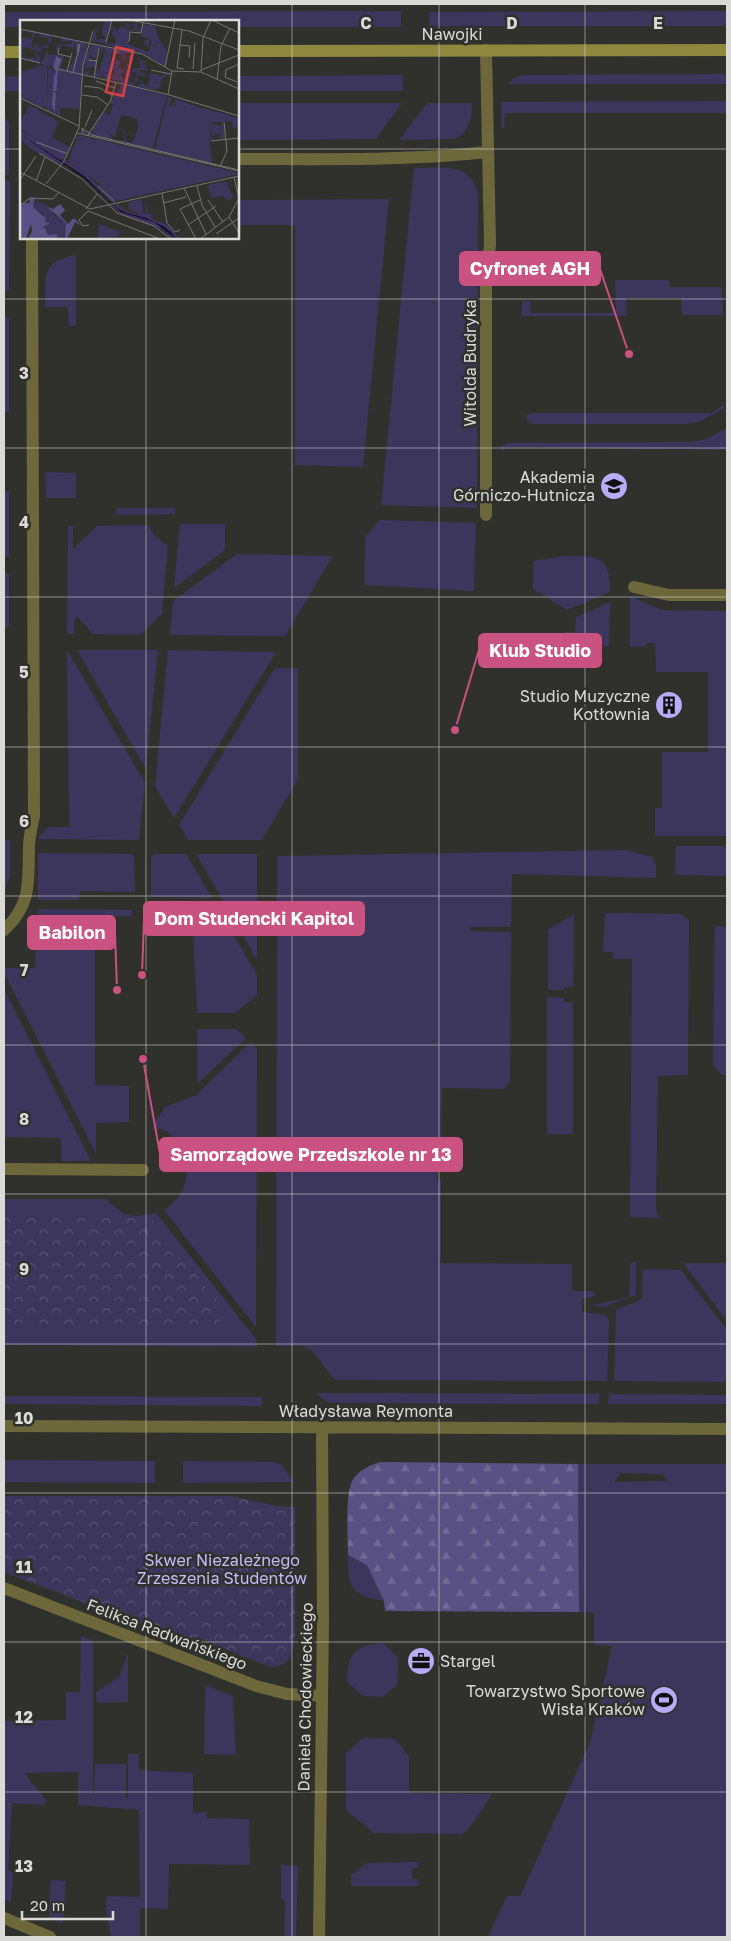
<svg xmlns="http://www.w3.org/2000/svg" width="731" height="1941" font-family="'Golos Text',sans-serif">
  <defs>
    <pattern id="forest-firs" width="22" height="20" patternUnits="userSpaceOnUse" patternTransform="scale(1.25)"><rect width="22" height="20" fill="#595083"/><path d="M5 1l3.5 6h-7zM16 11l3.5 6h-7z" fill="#706994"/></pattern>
    <pattern id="park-crowns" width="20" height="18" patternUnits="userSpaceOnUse" patternTransform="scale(1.25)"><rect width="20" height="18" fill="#3d365c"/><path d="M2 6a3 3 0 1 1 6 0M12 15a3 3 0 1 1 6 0" fill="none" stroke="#585273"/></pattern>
  </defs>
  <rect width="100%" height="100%" fill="#30302d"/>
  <!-- grass -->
  <path fill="#3d365c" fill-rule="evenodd" d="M401 11V27H238V21H21V27H4V12Z
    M727 11V26H429V12Z
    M727 74V84H508L515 77 524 75Z
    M403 75V91H238V76Z
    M4 76 21 77V91H4Z
    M727 101V113H505L504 128H501V102Z
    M238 103H402L376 139 238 140Z
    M427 103H472C472 117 470 133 454 139L399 140Z
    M4 116 9 123V175H4Z
    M414 168C440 168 471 161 478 194L477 508 381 505Z
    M4 181H10L9 291 4 292Z
    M389 199 363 467 295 465V225H238V200Z
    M76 255V326H69L68 307H45C45 277 41 261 76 255Z
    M615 280H669L670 287H722L723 315H682L681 298H626L627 316H522V301H530L531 313H616Z
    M4 316 9 317V412H4Z
    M723 405 724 408 701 421 686 424H533L527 422 526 417 528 414 532 413H712Z
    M727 428V450L504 447V450H501V446L509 443 691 442 706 439Z
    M45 472 76 473V498H46Z
    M4 491H9V557H4Z
    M116 508H175V514L116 515Z
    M380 520 476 523 474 591 364 585 365 537Z
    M180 524H225V550L174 588Z
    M149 525C151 534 160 541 168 545L162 614 140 635 92 634 78 617H75L74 634H67L68 526H73V549L97 526Z
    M237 554 333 556 285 636 170 635 173 601Z
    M563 556C595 556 611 553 610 592L567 610 533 589V561Z
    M4 573 9 574V627H4Z
    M630 596 661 610 727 611V836H655V808H662V752H708V672H656L655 643H646V646L630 647Z
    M610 602 609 646H566V632H575L576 617Z
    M67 650 145 783 139 840 37 839 49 827H69Z
    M77 650H158L146 769Z
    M168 650 276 652 174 818 155 786Z
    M275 668H298V779L262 840H188L179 825Z
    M4 840H10V876L4 893Z
    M676 846H727V876L675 875Z
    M626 850 652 857 656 865V878L512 874 511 927H470V931L511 932 510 1083 503 1089 442 1088 441 1150H438L437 1180H441V1260L439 1263 572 1264V1291H594L595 1296 582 1299V1312L605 1315 609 1320 607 1381 335 1380 312 1351 304 1346H276L277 856Z
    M38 853 132 854 134 857 135 892 80 891 79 900H38Z
    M154 854H186L212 898 151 897V857Z
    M196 854H257V960Z
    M192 904 216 905 257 975V995L235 1013H197Z
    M37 909 132 910V916L95 917V1085L129 1086V1122L96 1123V1154L4 973V968H35Z
    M605 913 681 914 689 921 688 1075 658 1076 656 1206 658 1218 630 1217 632 959H613V952H603Z
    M574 914 573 987H564V990H548V930Z
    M715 926 727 927V1076L721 1074 713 1065Z
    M4 989 91 1161H61V1138L4 1137Z
    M547 997 564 998V1002H573V1134H547Z
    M197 1029H236L246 1038 197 1084Z
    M251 1042 257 1049 256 1327 164 1210C190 1194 194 1161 175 1139 169 1132 164 1129 155 1128L156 1120 165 1107 196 1095Z
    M4 1199H105L124 1214 136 1216 156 1213 256 1339 257 1347 4 1345Z
    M636 1262V1295L608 1305V1307L590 1306 629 1297 630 1263Z
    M683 1263H727V1321Z
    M643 1269 681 1270 727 1330V1382L614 1381 616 1310 642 1299Z
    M315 1393 599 1394V1404L329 1403Z
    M609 1394 727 1395V1404H608Z
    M4 1396 262 1397V1406L4 1404Z
    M4 1460 155 1461V1483L4 1482Z
    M183 1461 272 1462 281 1464 294 1482 183 1483Z
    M578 1464H727V1937H488L507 1896H520L590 1743 612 1646 594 1645V1613L579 1612ZM621 1473 658 1474 663 1475 668 1481 614 1482Z
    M348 1555 367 1564 384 1601C351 1596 347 1587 348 1555Z
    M81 1636 93 1641V1795L94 1794 95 1764H126V1798H128V1754H139V1770L193 1773V1813L207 1812V1818L249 1819 250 1865 169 1864 168 1909 140 1908V1937H111L106 1908 107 1896 140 1897 139 1810 78 1805V1772L24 1773 46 1800 45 1805 12 1803 8 1868 13 1874 11 1902 4 1900V1721L66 1720V1692H80Z
    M383 1643 398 1657 397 1685 383 1697 363 1696 347 1682C347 1654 355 1645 383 1643Z
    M128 1653V1702L97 1703 96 1692 119 1677Z
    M205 1685 233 1696 236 1755 204 1754Z
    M363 1738 395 1739 409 1756V1793L492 1794 470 1827 462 1834 374 1833 347 1811 346 1808V1753Z
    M418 1862V1868H412V1879H418V1886H351V1875L367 1863Z
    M281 1865 298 1866 296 1937H284L285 1900 281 1899Z
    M51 1880 66 1881 63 1923 49 1918Z"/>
  <!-- forest -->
  <path fill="url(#forest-firs)" d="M380 1462 578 1464 579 1612 385 1611 384 1601 367 1565 348 1555C348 1538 345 1496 352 1481 358 1470 369 1466 380 1462Z"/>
  <!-- park -->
  <path fill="url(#park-crowns)" d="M4 1212H114L153 1221 222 1307 220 1328 4 1327Z
    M4 1496H231L276 1506 295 1507V1636C293 1652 290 1667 271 1667L199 1639 195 1645 4 1572Z"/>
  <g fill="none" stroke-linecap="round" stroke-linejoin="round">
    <!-- pedestrian -->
    <path stroke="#6d683c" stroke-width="12" d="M634 587 669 595H727"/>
    <!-- minor -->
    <path stroke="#6d683c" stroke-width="12" d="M238 159C321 159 405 161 488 152
      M486 515V275L490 245 486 50
      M4 930C32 904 28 882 29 847 29 836 32 826 34 816L32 238
      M4 1169 143 1170
      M4 1426 727 1429
      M4 1588 256 1686 287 1694 321 1696
      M4 1918 50 1937
      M319 1937 323 1620 322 1427"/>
    <!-- secondary -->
    <path stroke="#8f873d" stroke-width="12" d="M238 51 727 50
      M4 52H21"/>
  </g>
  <!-- grid -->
  <path fill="none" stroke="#dadad8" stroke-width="1" stroke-opacity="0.55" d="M146 4V21M292 4V1937M439 4V1937M585 4V1937M4 149H21M238 149H727M146 238V1937M4 299H727M4 448H727M4 597H727M4 747H727M4 896H727M4 1045H727M4 1194H727M4 1344H727M4 1493H727M4 1642H727M4 1792H727"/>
  <!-- icons -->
  <defs>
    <g id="university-disc" transform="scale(1.4375)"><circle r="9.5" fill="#b8abf7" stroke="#30302d"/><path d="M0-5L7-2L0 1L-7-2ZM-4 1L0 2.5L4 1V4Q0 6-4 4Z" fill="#111"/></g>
    <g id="building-disc" transform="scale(1.4375)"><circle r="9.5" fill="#b8abf7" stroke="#30302d"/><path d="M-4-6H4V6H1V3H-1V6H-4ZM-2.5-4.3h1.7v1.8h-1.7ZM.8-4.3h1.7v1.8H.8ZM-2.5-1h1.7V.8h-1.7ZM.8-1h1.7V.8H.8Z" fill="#111"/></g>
    <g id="office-disc" transform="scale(1.4375)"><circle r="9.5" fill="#b8abf7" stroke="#30302d"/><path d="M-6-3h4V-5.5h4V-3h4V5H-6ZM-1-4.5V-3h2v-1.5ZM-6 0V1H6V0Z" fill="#111"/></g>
    <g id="stadium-disc" transform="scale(1.4375)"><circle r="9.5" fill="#b8abf7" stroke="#30302d"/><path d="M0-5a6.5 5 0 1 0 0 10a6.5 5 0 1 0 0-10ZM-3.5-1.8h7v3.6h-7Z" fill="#111"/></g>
  </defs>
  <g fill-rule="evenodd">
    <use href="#university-disc" x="614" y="486"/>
    <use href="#building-disc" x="669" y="705"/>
    <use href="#office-disc" x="421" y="1661"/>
    <use href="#stadium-disc" x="664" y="1700"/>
  </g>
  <g text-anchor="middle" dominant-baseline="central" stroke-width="5" stroke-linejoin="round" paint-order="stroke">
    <!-- street labels -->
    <g font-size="16" fill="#dadad8" stroke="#30302d">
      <text x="452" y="34">Nawojki</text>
      <text transform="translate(470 363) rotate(-90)">Witolda Budryka</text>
      <text x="366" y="1411">Władysława Reymonta</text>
      <text transform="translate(167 1634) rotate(21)">Feliksa Radwańskiego</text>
      <text transform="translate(305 1697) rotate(-89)">Daniela Chodowieckiego</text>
    </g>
    <!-- poi labels -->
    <g font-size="16" fill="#dadad8" stroke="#30302d" text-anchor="end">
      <text x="595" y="477">Akademia<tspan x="595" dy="18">Górniczo-Hutnicza</tspan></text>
      <text x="650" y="696">Studio Muzyczne<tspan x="650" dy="18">Kotłownia</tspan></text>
      <text x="440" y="1661" text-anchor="start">Stargel</text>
      <text x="645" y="1691">Towarzystwo Sportowe<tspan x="645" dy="18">Wisła Kraków</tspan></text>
    </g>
    <!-- park labels -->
    <g font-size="16" fill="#c5bbfb" stroke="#30302d">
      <text x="222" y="1560">Skwer Niezależnego<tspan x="222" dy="18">Zrzeszenia Studentów</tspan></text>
    </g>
  </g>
  <!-- overview -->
  <g transform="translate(20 20)">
    <rect width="219" height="219" fill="#30302d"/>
    <path d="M84 0H91L85 22 91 24 95 23 96 18 92 16 93 8 88 15 91 7 96 8 95 13 101 5 102 8 105 6 109 9V6L105 5V2L110 5 117 3V7L121 8 120 13 117 12 121 8 112 11 115 5 110 6 108 24 128 32 132 22 130 19 129 26 124 25 126 19H134L133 27 140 23 147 30 145 46 124 34 72 21 75 7 79 9 77 11 76 9V20L86 18 82 14ZM1 11H11L40 18 30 17V20L32 18 31 25 29 21 28 28 21 29 20 43 0 38 1 35 2 38 4 35 6 39 14 37V40L16 38 19 41 16 36V33H17L20 37 21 33 5 27V29H1L3 30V34H0L3 32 1 31 0 28 4 27 0 26 1 17 13 19 11 28 13 21 12 28H14L16 21V29L17 22 19 28 27 25 29 17H15L24 16 15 13 13 18H11L13 13 4 11 1 16ZM41 17 67 23 59 89 40 88 41 50 60 54 48 50 55 37 56 22 51 33 52 28 43 25 39 28 37 35 44 36 40 47 47 50 34 47 42 37 25 36 26 30 29 35H37L36 29 39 19 38 24H51L52 21H41ZM72 24 115 33H106L105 40 113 41 107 37 113 35 114 40 113 42 105 40 104 43 102 34H95L96 31 105 32 96 30 94 37 92 31 90 47 96 39 101 42 98 48 107 50 106 43 113 46H110L111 51 114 48H121L119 40 125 41 123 45H128L125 48 130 50H113L119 51 128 56 118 55 117 59 124 62 123 65 128 66V63L125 64 129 63 130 53 143 56 144 53 139 52 150 54 142 58 139 69 132 67 138 71 116 66 123 63 117 60 115 64 117 53 104 50 100 56 106 60 104 52 112 53 109 61 113 63 116 54 114 66 88 58 94 55 95 49 90 53 92 47 87 58 76 56 87 59 65 54V40ZM78 28H81L80 39 83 28 86 30 78 55V44L74 55 68 53 70 48 67 52 65 48 75 47 78 40 76 42 69 40 71 33 72 38 76 39ZM28 46 36 52 33 93 27 90ZM102 64 147 76 132 130 95 121H103L105 112 98 109 106 111 104 121 113 123 118 106 117 99 102 95 101 99V94L95 117 89 113 93 121 60 113 62 108 70 115 69 112 74 114 72 107 83 93 90 95 93 84H90ZM148 77 152 78 148 85 153 86 151 82 154 83 155 87V79L168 83 158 81 155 88H182L219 98V107L213 108 212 101 189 103 191 107 190 104 199 105 200 111V105H203L205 118 199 120 202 116 199 112 192 116V107L190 117 196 119 189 120 191 142 199 146 178 142 182 139 134 131 135 128 141 129 144 94 138 116ZM0 111 25 124H18L34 134 38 133 42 143 28 135 42 143 40 145 11 129 0 119ZM58 115 219 153V154L91 182 64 156 43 143 46 140 47 142 67 155 86 173 79 164 62 151 48 142ZM206 161 213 177 207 181 203 176 191 178 188 165ZM125 178 128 194 133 193 131 198 149 206 159 219H152L143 210 101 194 92 187 91 184 102 192 112 195 98 188 93 183H95L107 191 122 195 109 189 108 182 122 179 123 193 126 194ZM16 181 27 185 35 196 43 198 48 206 45 219H37V215L28 216 22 209 29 203 25 202 27 197 12 187ZM79 204 98 211 99 216 77 219Z" fill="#3d365c" fill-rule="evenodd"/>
    <path d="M36 36 42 39 38 49 37 71H33L36 73 35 94 32 85 34 57 36 52 33 47ZM15 178 13 187 24 197 26 195 25 202 30 203 22 208H25L28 215 37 214V219H8L12 211 11 204 6 219H0V183H10L9 179ZM40 184 45 190 40 195 48 204 54 198 62 206 55 202 47 219H45L46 203 27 187 33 189Z" fill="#595083"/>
    <path d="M123 4 135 6 139 20 147 29 140 23 133 25 134 19 122 17ZM158 80 186 90 192 143 135 129 146 86 155 88Z" fill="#3d365c"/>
    <path d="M26 36H36L33 47 27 45V90L24 85 22 88 0 77V52L24 45 20 43ZM38 49 42 51 40 97 35 94ZM10 85 39 102 32 118 50 127 43 140 36 136 38 133 34 134 25 129 17 124 24 123 15 121 0 108V102Z" fill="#3d365c"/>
    <path d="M0 114 64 156 98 189 107 193 126 198 143 206 151 212 156 219 134 202 101 192 64 158Z" fill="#170936"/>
    <path fill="none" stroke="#747471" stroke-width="1" d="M109 0 169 11 219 30M192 0 219 13M0 9 122 34 152 51 181 52 219 69M162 10 157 48 164 49M86 22 92 0M109 22 110 12 121 13 123 3M160 25 170 26 169 38M39 28 38 34 51 37M0 38 20 43M76 41 69 40 77 41M145 47 155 0M38 49 146 74 219 96M173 49 175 23M131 50 151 54M181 50 219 35M47 51 52 33M53 52 60 25 58 24V33M181 52 183 18 191 0M74 57 79 28M197 59 201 26 210 8M87 60 96 31 99 32M76 61 94 68M217 62 205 57 206 50 219 44M64 66 80 68 93 76M62 75 77 77 88 85M148 75 152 51M0 78 59 106M65 107 72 90M57 113 219 151M63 113 62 108 72 115 219 150M68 115 91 80 96 62M191 121 219 118M16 122 48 134M19 133 62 159 97 193 134 206 151 219M200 147 207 131 204 102M0 152 70 189 219 156M214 157 219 178M0 160 16 136M16 161 25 137M26 164 44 141 59 108 63 45 73 11M78 166 95 182M177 166 182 185 195 207M164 168 186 214M142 173 147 203 155 212 160 210M188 180 203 202M143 183 166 177M2 184 10 178 33 179 38 173M66 189 77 174M68 191 140 219M68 191 59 200 63 206 69 205M209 197 219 178M209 197 219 213M168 205 196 186M196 214 219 198M176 219 160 189 180 180M180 219 209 197"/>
    <path fill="#d74342" fill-opacity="0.15" stroke="#d74342" stroke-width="2.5" d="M96 27 113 31 103 76 86 72Z"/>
    <rect width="219" height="219" fill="none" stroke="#dadad8" stroke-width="2.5"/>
  </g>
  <g font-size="16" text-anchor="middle" font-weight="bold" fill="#dadad8" stroke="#30302d" stroke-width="5" stroke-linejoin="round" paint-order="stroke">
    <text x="366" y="29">C</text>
    <text x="512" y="29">D</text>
    <text x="658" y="29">E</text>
    <text x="24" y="379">3</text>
    <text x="24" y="528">4</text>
    <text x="24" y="678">5</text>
    <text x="24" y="827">6</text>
    <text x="24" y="976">7</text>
    <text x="24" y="1125">8</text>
    <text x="24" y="1275">9</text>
    <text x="24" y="1424">10</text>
    <text x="24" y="1573">11</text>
    <text x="24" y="1723">12</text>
    <text x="24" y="1872">13</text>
  </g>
  <!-- callouts -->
  <path fill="none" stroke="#c95280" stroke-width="2" d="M629 354L600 269M455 730L479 650M142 975L144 919M117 990L115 933M143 1059L160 1154"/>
  <g fill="#c95280" stroke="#30302d" stroke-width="2">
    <circle cx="629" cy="354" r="5"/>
    <circle cx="455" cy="730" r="5"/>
    <circle cx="142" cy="975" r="5"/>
    <circle cx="117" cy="990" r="5"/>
    <circle cx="143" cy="1059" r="5"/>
  </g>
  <g fill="#c95280" stroke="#c95280" stroke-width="2">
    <rect x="460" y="252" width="140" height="33" rx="5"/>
    <rect x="479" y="634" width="122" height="33" rx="5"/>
    <rect x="144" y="902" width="220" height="33" rx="5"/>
    <rect x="28" y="916" width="87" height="33" rx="5"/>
    <rect x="160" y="1138" width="302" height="33" rx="5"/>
  </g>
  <g font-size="18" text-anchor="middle" font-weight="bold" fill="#fff">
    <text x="530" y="275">Cyfronet AGH</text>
    <text x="540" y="657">Klub Studio</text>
    <text x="254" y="925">Dom Studencki Kapitol</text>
    <text x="72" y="939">Babilon</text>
    <text x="311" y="1161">Samorządowe Przedszkole nr 13</text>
  </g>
  <!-- border -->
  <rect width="731" height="1941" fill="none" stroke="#dadad8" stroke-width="10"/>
  <!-- scale -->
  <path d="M22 1911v8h91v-8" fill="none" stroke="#dadad8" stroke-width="2.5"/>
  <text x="30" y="1911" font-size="15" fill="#dadad8" stroke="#30302d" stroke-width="4" paint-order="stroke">20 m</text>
</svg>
